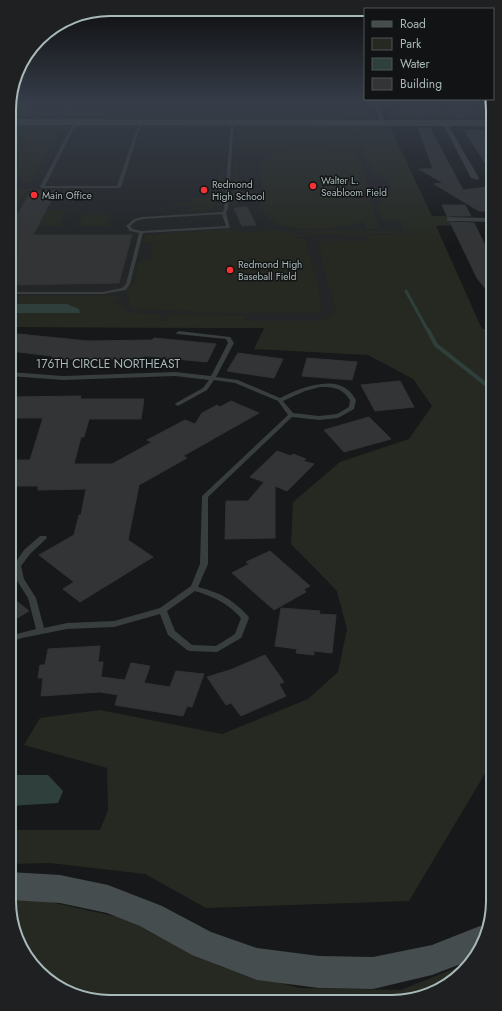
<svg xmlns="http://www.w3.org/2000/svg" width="502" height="1011" font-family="Jost,sans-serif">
  <rect width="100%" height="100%" fill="#171819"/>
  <!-- built -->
  <path fill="#232526" d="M10 125 375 126 452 329 10 327Z"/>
  <!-- green -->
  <path fill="#262921" d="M10 103H369L376 119H10Z
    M383 103H481L488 112H493V119H397L390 118Z
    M10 125H60L63 126 48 152H10Z
    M248 125H389L432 216H451L455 225 436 226 482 329H493V760L409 901 206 908 145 874 50 863 9 864V830H100L108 810 107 768 24 745 40 718 100 710 222 734 308 699 338 672 347 629 337 591 291 544 293 502 340 462 409 439 432 406 413 379 368 355 254 349 264 328 10 327V296L117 295 119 297 112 302 123 305 122 308C131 316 151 313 162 314L160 321H167L169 314 246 316 245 321H321L336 312 322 261 319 243 324 241H368V236L374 235 416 234 415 233 315 234 281 229 315 231H404L400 221H382L377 205 382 203 379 195H391L389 189H391L388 179H383L381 174H372L370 167 373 164H367L358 133H350L359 136 357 140 359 146H301L277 149H239V151H234L238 147 239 135 237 134V127Z
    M294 148H323L346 153 345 148H356L380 229H367L364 221C340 230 273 237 261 208V161L274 152Z
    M10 153H47L31 182H21L24 176H15L17 172H10Z
    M234 161H238L236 206 232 207Z
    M220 171H224L221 205 217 206Z
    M13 189H28L21 200H10V194Z
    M215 197 214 210 177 212 180 210H190L191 205H163L162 210H159L163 205 191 202 192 198Z
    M26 210H66L59 226H38L44 214Z
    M83 214H111L107 226H78Z
    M238 229 240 233 275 230 304 235V237H296V239H305L317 280 322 311 315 313H233L135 309 132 308 125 292 133 285 139 261H150L153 243 143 242 144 235Z
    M18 895 127 919 219 966 299 988 401 990 473 961 424 997 97 1001 44 977 14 933 9 896Z"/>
  <!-- water -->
  <path fill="#2f403c" d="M10 304H67L79 309 80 313H10Z
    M9 775H48L63 791 58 803 9 806Z"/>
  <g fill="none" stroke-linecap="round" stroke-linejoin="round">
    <!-- stream-far1 -->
    <path stroke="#2f403c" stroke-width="3" d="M406 291 428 331"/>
    <!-- stream -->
    <path stroke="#2f403c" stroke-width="4" d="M428 330 436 345 493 390"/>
  </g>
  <!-- building -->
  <path fill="#323435" stroke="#313435" d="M400 105H419L439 107 422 118H416Z
    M448 106H461L472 108 465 118H456Z
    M418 128H430L463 190 493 186V211H479L434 184 443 183 419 169H433Z
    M464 130 493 131V176L477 150Z
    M31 190 56 191 33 235H132L119 283 10 285V213H19Z
    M442 205H465L471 216H447Z
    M247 207 256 225 242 226 234 208Z
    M450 222 474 223 493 261V298L477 278Z
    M18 334 88 341 152 340 154 338 216 344 207 362 144 356 141 359H52V356L10 351V343Z
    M238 353 283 359 274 378 227 371Z
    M307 358 357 362 352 380 302 376Z
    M400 381 414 407 375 411 361 385Z
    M81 396 80 399H144L141 419H89L84 437H81L74 464H112L152 442 147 440 185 420 195 424 202 413 217 405 220 407 231 401 259 413 183 456 187 458 139 485 128 540 153 557 80 602 63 589 74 582 39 555 74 535 79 515H81L86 489 38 490V486H9V460H30L43 418H10V397Z
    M369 417 391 439 344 452 324 430Z
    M277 451 291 456 293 454 306 459 303 461 314 464 287 491 275 486V538L225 539 226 501H248L264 482 250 477Z
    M270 551 310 586 304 589 306 592 274 610 232 573 249 564 246 562Z
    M9 595 29 611 9 623Z
    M281 608 320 611 319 614 336 615 332 653 314 651V655L296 653 297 649 275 646Z
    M100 646 98 662H103L101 677 125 680 131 663 150 666 144 683 170 687 176 671 204 674 192 707 187 706 183 716 115 705 118 695 100 692 41 696 43 678H38L40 665H45L48 649Z
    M265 655 284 682 279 684 286 696 241 716 231 703 226 705 207 677 230 670Z"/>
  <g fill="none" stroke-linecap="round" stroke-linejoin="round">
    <!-- lane -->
    <path fill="#383d3e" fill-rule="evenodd" d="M38 103H41L30 110V111C42 113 53 114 64 110L67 104 66 103 71 104 66 112C53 116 41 115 28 113L27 109Z
      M84 121 85 123 74 128 45 186H117L139 122 142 121 121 187 119 188H41L40 187 71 127Z
      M231 121 234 122 228 209 226 213 230 228 143 233 130 284 126 290 103 294H10V292H103L122 288 126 284 139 233 130 231 126 226 134 219 143 217 223 212 224 209ZM222 214 226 226 141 231 133 229 130 226 136 221 143 219Z
      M179 331 230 337 234 343 216 377 238 380 280 398C297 389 331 375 348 390 352 393 354 397 356 400L354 409 338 418 319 420 292 417 208 497V564L198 587C221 593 232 599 248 616L249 618 242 636 241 638 217 652 190 651 187 650 168 635 160 614 114 627 67 629 22 638 9 642V636L36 629 28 598 16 579 13 566 24 550 40 536H46L47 538 30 554 21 566 24 579 36 598 44 628 67 623 114 621 160 608 191 586 200 564 202 496 288 415 278 401 235 383 214 380 207 390 178 406 176 405 175 404 176 403 203 388 209 380 175 376 63 380 10 376V372L63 376 175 372 211 376 228 343 226 339 177 334 176 333ZM320 387C334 387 342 388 350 400L349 407 337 414 319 416 293 413 283 401 305 391ZM195 591C215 597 227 603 241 618L235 634 216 646 192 645 175 631 167 611Z"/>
    <!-- street -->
    <path fill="#383d3e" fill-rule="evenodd" d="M373 103H379L385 123 380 122Z
      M442 122 447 123 479 178 478 180 471 178Z
      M447 217 493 218V222L450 221H447Z"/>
    <!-- secondary -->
    <path fill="#464d4e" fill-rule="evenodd" d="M10 119 493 120V126L10 125Z
      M9 872 60 875 108 885 162 906 211 932 257 948 319 956 373 957 432 945 480 926 485 928 474 959 432 975 373 989 319 988 257 980 192 955 140 926 107 913 60 903 9 900Z"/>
  </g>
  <!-- sky -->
  <linearGradient id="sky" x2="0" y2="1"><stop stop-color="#0d0d0e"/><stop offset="0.42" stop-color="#363d49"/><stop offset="1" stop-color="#363d49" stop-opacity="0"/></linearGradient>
  <rect width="502" height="245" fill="url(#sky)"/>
  <!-- markers -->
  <g fill="#f63332" stroke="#121314" stroke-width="1.5">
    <circle cx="313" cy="186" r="4"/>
    <circle cx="204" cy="190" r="4"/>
    <circle cx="34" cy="195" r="4"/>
    <circle cx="230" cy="270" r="4"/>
  </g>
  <g text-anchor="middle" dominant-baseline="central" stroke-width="3" stroke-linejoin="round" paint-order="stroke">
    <!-- far-poi labels -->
    <g font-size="10" fill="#a9b9b9" stroke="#121314" text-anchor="start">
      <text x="321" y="180">Walter L.<tspan x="321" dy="12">Seabloom Field</tspan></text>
      <text x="212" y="184">Redmond<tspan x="212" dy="12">High School</tspan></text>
      <text x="42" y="195">Main Office</text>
      <text x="238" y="264">Redmond High<tspan x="238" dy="12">Baseball Field</tspan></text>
    </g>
    <!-- street labels -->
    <g font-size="12" fill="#a9b9b9" stroke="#121314">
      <text x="108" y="364">176TH CIRCLE NORTHEAST</text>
    </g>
  </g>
  <!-- crop -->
  <path d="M0 0H502V1011H0ZM110 16H392A94 94 0 0 1 486 110V901A94 94 0 0 1 392 995H110A94 94 0 0 1 16 901V110A94 94 0 0 1 110 16Z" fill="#1e2021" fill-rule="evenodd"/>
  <path fill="none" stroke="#a9b9b9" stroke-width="2" d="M110 16H392A94 94 0 0 1 486 110V901A94 94 0 0 1 392 995H110A94 94 0 0 1 16 901V110A94 94 0 0 1 110 16Z"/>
  <!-- legend -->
  <rect x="364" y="8" width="130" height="92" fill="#121314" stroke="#4e5556"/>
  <rect x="372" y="21" width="20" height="6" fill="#464d4e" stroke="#4e5556"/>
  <text x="400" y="28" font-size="12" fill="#a9b9b9">Road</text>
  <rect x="372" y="38" width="20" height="12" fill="#262921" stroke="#4e5556"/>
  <text x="400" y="48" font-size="12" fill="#a9b9b9">Park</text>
  <rect x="372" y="58" width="20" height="12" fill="#2f403c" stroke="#4e5556"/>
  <text x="400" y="68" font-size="12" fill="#a9b9b9">Water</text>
  <rect x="372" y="78" width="20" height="12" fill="#323435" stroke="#4e5556"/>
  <text x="400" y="88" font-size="12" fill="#a9b9b9">Building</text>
</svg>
